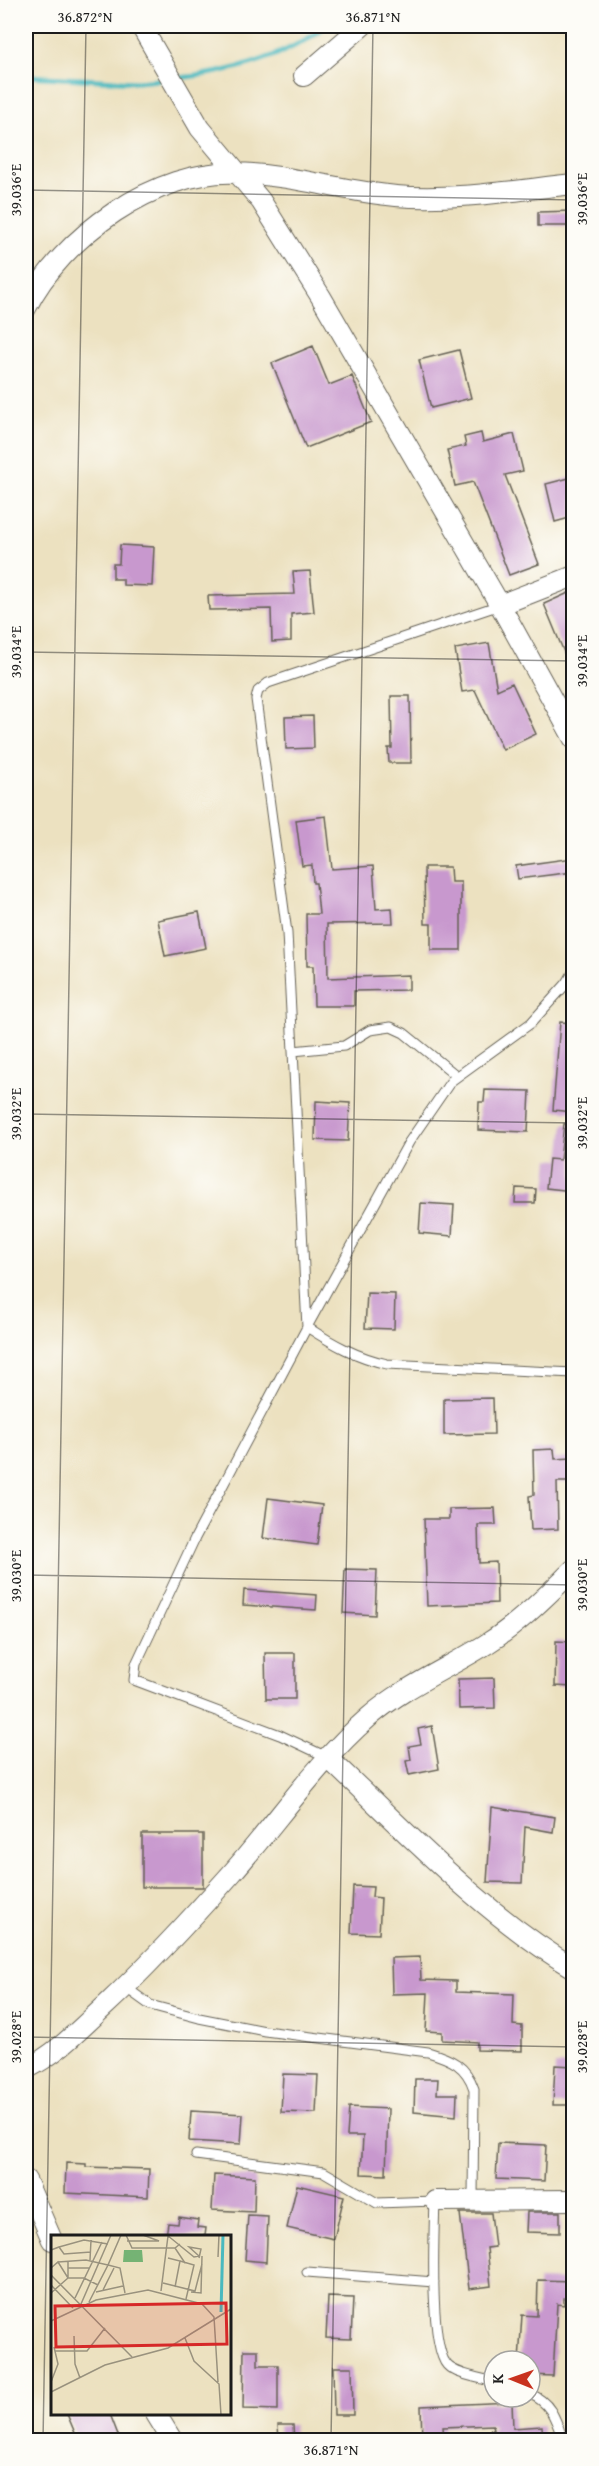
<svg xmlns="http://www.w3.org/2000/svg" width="599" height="2466" font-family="'Gentium Book Plus',serif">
  <rect width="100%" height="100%" fill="#fdfcf7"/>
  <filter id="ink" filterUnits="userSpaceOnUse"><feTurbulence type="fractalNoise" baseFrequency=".0167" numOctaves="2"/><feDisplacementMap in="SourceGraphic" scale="12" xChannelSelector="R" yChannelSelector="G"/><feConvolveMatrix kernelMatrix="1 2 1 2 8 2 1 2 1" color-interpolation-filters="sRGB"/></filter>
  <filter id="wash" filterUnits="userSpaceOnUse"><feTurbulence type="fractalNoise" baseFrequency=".008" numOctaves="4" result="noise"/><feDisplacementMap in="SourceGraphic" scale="24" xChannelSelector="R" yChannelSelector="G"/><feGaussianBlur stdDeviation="1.35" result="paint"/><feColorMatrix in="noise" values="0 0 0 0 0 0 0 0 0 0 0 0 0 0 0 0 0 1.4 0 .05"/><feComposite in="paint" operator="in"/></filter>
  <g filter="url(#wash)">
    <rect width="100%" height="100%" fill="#ece1c0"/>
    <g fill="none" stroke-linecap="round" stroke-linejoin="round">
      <!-- stream -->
      <path stroke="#49b9bf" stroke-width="5" d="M26 76 137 82 168 79
        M177 78C229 73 284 58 326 26"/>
    </g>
    <g id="blocks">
      <!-- building -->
      <path fill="#c898ce" d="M573 211V226H538V212Z
        M313 346 329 385 352 376 371 422 306 448 272 363Z
        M459 350 471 398 431 408 419 360Z
        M481 433 483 442 514 434 523 471 505 475 539 564 509 575 473 482 455 486 447 450 466 446 464 437Z
        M573 477V517L555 522 546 484Z
        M120 545 154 547 152 586 123 585V579H113V564H119Z
        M310 571 314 612 291 614V641L272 642 271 609 209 610 208 596 295 594 293 572Z
        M573 591V674L544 604Z
        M489 643 497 690 512 683 536 734 503 750 475 690 462 692 455 649Z
        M391 696H410L411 763H389L388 748H392Z
        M313 716 314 748 286 749 285 717Z
        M326 816 332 869 373 866 376 909 392 908 393 923 327 924 328 978 409 975V990L354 991V1006H314L313 966H307L306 914H319L316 883H313L312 865 302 866 296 820Z
        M573 858V872L518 879 516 866Z
        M424 867H450L451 882H461V950H431V924H425Z
        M199 912 206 948 165 956 158 920Z
        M560 1022 573 1023V1112L553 1110Z
        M485 1090 530 1091 528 1132 478 1130 479 1102H484Z
        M316 1101 350 1103 348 1141 315 1140Z
        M564 1124H573V1191L546 1188 549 1159 560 1160Z
        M516 1188 536 1189 535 1203H515Z
        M421 1203 454 1205 452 1236 419 1233Z
        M367 1293 395 1294 394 1329 365 1328Z
        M493 1398 494 1434 444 1435V1399Z
        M554 1449 555 1459 572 1458V1482H557L558 1529 531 1530 529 1496 534 1495 533 1450Z
        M268 1498 322 1505 317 1545 263 1538Z
        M495 1508 496 1525H478L479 1563 496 1562 497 1603 427 1606 424 1519H449V1509Z
        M345 1569 377 1570 375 1615 343 1613Z
        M244 1590 317 1595 316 1610 243 1605Z
        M556 1641 573 1642V1687L555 1686Z
        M265 1653H295V1699H266Z
        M494 1678 495 1708 459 1709 458 1679Z
        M432 1726 439 1769 409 1775 406 1761 411 1760 409 1746 421 1744 418 1729Z
        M492 1807 555 1817 553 1832 525 1827 522 1883 487 1882Z
        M142 1834H203V1887H142Z
        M353 1886 373 1887 372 1897 381 1898 379 1934 351 1933Z
        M420 1957 421 1980 456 1981V1992L514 1994 513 2025 522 2026V2051L477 2050V2042L442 2040V2032L426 2031 428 1993 392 1994 391 1958Z
        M555 2065 573 2066V2105H553Z
        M283 2074 318 2075 316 2113 281 2112Z
        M415 2079H438L437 2094H457L456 2116 414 2112Z
        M349 2107 388 2109 386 2175 361 2174 363 2136H347Z
        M191 2111 243 2114 241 2144 189 2141Z
        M498 2143 546 2145 544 2181 496 2179Z
        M66 2163 86 2164V2167L149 2169 148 2197 65 2193Z
        M214 2175 255 2177 254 2212 212 2210Z
        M297 2185 344 2196 334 2239 287 2228Z
        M527 2212H560V2233L526 2232Z
        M460 2213H491L495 2247 487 2248 491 2286 469 2289Z
        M248 2215 268 2216 266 2262 245 2260Z
        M179 2217 198 2220 197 2227 206 2228 205 2236H166L168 2223 178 2224Z
        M538 2280 573 2281V2298H564V2305L557 2304 553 2376 530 2375V2361H519L522 2315 537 2316Z
        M328 2297 353 2298 351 2339 326 2338Z
        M244 2350H258V2365H278V2410L243 2409Z
        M333 2367H352L353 2415H334Z
        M512 2402 513 2428 542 2426 543 2440H491L490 2430H494L493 2425 443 2427 444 2439 422 2440 421 2406Z
        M67 2414H110L120 2440H78Z
        M278 2425H293L294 2440H279Z"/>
    </g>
  </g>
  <g filter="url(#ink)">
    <use href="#blocks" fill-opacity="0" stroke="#656155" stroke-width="1.5"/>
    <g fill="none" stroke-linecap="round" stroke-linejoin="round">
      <!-- lane casing -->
      <g stroke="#656155" stroke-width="11">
        <path id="lane" d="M500 605 268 683 258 691 256 699 287 933 307 1327C333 1344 356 1357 387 1364L574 1373
          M293 1051 344 1046 370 1030 391 1027 404 1033 457 1076
          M327 1757 280 1735 134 1680 136 1664 195 1538 307 1327 409 1142 451 1081 531 1023 567 983 574 971
          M125 1987 150 2005 199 2018 265 2031 428 2052C451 2059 466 2065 474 2089L473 2199
          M196 2155 324 2172 377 2203 435 2201C434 2230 429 2345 447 2365 456 2375 481 2378 494 2382
          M307 2272 434 2282
          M530 2394C551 2402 556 2420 563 2440"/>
      </g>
      <!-- street casing -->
      <g stroke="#656155" stroke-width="22">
        <path id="street" d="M141 26 200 128 261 201 321 297 500 605 574 739
          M304 76 362 26
          M26 308C61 237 157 168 238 173 291 175 343 191 396 196 454 201 516 190 574 184
          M500 605 574 576
          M327 1757C405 1830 481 1913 574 1968
          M26 2069C57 2054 81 2028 106 2005 150 1964 192 1918 232 1873 278 1821 316 1763 369 1717 405 1686 449 1668 488 1643 520 1623 547 1595 574 1569
          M26 2180 52 2240
          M435 2201 574 2200
          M156 2414 172 2440"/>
      </g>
      <!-- lane -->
      <use href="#lane" stroke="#fff" stroke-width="9"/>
      <!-- street -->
      <use href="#street" stroke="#fff" stroke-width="20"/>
    </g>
  </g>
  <!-- ticks -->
  <path fill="none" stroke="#1c1c1c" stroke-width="1.5" stroke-opacity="0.45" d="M26 190 574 200M26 652 574 661M26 1114 574 1123M26 1575 574 1585M26 2037 574 2047M43 2440 86 26M331 2440 373 26"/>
  <!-- overview -->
  <g transform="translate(51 2235)">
    <rect width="180" height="180" fill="#ece1c0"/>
    <path d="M73 15H91L92 27H72Z" fill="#75b374"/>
    <path fill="none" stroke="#49b9bf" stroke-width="3" d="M170 77 172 0"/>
    <path fill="none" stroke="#99927e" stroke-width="1.5" d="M70 0 57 30 69 33 74 58M75 0 81 13H124L129 9M116 0 143 22 148 21 138 12 150 14 148 23M76 6H108L92 0M8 12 33 5 57 9M124 13 134 28M0 15 8 12 13 19 40 17M167 22 168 0M117 23 129 26 124 52M39 25 40 5M129 26 143 30 135 64M7 27 35 25 57 30 38 67M0 33 7 27 17 43H33L47 50M17 33H39M0 40 81 122M112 48 144 56 151 29M0 50 22 73M52 55 63 33M110 56 117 1M45 57 72 51M140 57 150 58 151 21M0 58 17 43V26M24 63 51 7M30 69 60 0M0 86 45 65 97 55 151 69 163 82 167 147M23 101 24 129 29 143M134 103 143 126 168 149 170 180M4 116H36L54 93M0 147 7 129 3 112M0 157 54 130 117 113 180 74"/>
    <path fill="#d62828" fill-opacity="0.15" stroke="#d62828" stroke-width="3" d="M175 68 176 109 5 112 4 71Z"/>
    <rect width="180" height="180" fill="none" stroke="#1c1c1c" stroke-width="3"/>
  </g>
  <!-- margin -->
  <rect width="599" height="2466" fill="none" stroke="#fdfcf7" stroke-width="66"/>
  <!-- north arrow -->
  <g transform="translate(512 2379) rotate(271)"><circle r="28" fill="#fdfcf7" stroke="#a3a29f" stroke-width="1.5"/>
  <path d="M0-4.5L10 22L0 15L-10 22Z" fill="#c8321e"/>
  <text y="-9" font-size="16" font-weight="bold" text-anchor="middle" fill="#1c1c1c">K</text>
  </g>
  <rect x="33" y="33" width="533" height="2400" fill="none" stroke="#1c1c1c" stroke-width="2"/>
  <g font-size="15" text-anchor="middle" fill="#1c1c1c">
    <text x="85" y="22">36.872°N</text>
    <text x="373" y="22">36.871°N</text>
    <text transform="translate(16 190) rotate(-90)" y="5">39.036°E</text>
    <text transform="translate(582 199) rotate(-90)" y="5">39.036°E</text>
    <text transform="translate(16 652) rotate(-90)" y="5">39.034°E</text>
    <text transform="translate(582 661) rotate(-90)" y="5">39.034°E</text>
    <text transform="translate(16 1114) rotate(-90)" y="5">39.032°E</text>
    <text transform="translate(582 1123) rotate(-90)" y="5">39.032°E</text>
    <text transform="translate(16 1576) rotate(-90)" y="5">39.030°E</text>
    <text transform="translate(582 1585) rotate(-90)" y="5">39.030°E</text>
    <text transform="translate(16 2037) rotate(-90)" y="5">39.028°E</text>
    <text transform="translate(582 2047) rotate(-90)" y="5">39.028°E</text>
    <text x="331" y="2455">36.871°N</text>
  </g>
</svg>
